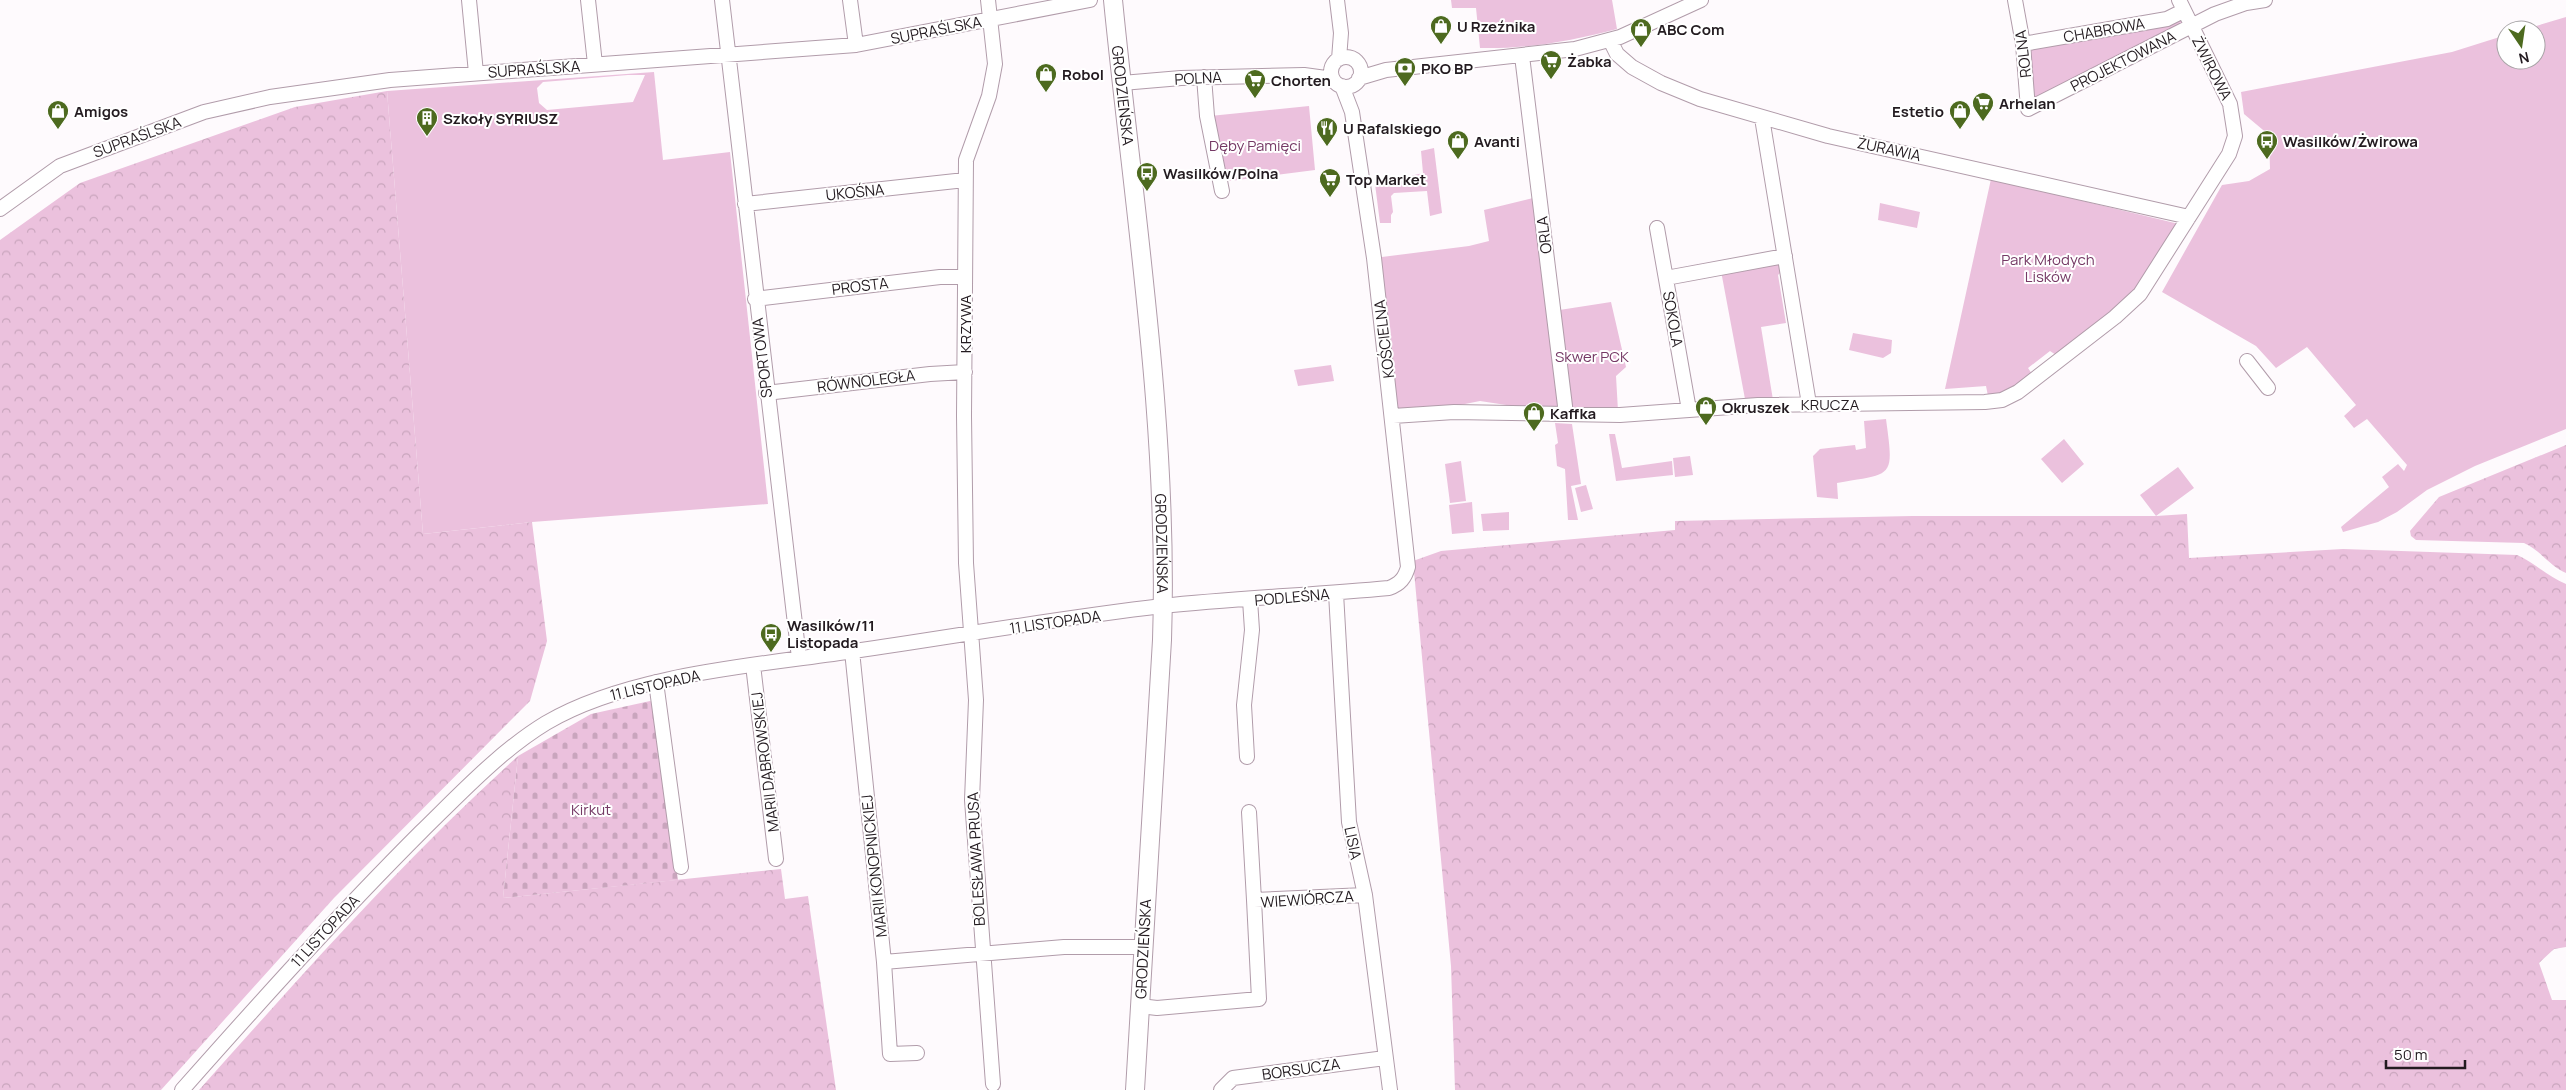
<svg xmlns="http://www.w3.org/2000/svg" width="2566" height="1090" font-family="Manrope,sans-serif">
  <defs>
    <pattern id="forest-crowns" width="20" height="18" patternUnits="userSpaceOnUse" patternTransform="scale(1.25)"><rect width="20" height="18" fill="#ebc1dd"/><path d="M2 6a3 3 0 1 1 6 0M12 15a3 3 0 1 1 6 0" fill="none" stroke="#c9a5bd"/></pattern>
    <pattern id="cemetery-stones" width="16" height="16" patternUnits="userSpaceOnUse" patternTransform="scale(1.25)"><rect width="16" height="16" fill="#ebc1dd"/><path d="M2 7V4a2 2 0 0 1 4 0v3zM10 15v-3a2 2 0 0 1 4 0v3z" fill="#c9a5bd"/></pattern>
  </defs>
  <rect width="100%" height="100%" fill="#fefafd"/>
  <!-- green -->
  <path fill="#ebc1dd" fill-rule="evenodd" d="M1451 0H1612L1617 29C1572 41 1527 49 1480 48L1476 8H1452Z
    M2566 17V429L2475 466 2427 490 2397 512 2378 522 2343 532 2341 527 2389 487 2382 477 2398 464 2404 471 2407 465 2367 419 2354 428 2344 416 2356 405 2307 347 2276 368 2256 346 2162 292 2222 185 2249 181 2270 169 2269 135 2244 114 2241 92 2452 52 2506 35V60H2536V30H2523Z
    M2182 19V25L2031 104 2025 46Z
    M654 72 663 160 730 152 768 504 532 522 423 534 387 91ZM628 75H645L633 102 547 110 539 103 537 88 543 82Z
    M1309 106 1315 170 1230 181 1224 175 1210 116Z
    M1434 148 1442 213 1430 216 1427 191 1394 193 1391 196 1393 212 1391 215V223H1380L1375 184 1423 173 1421 151Z
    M1991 179 2179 224 2140 288 2056 355 2050 351 2028 368 2032 374 2007 393 1988 396 1986 386 1945 389Z
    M1533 198 1566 414 1480 401 1410 415 1393 410 1374 258 1469 246 1489 241 1484 210Z
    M1880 203 1920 212 1917 228 1878 220Z
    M1773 263 1781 265 1783 270 1778 275 1786 323 1761 327 1773 400 1745 399 1721 271Z
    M1611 302 1626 367 1616 376 1618 411 1570 408 1553 311Z
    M1853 333 1892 340 1891 353 1883 358 1849 350Z
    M1331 365 1334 381 1298 386 1294 370Z
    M1886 419C1894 479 1894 473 1837 483L1838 499 1817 497 1813 456 1820 449 1855 445 1856 450 1866 448 1864 421Z
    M1555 423 1572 424 1581 484 1571 486 1578 520H1568L1565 469 1557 466 1555 445 1558 443Z
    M1609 434H1615L1622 468 1672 461 1673 475 1616 481Z
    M2064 439 2084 464 2062 483 2041 459Z
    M1690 456 1693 475 1675 477 1673 458Z
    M1461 461 1466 501 1450 503 1445 464Z
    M2178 467 2194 488 2156 516 2140 495Z
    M1586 485 1593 509 1581 512 1575 488Z
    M1472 502 1474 532 1452 534 1449 505Z
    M1509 512V530L1483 531 1481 514Z"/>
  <!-- forest -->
  <path fill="url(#forest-crowns)" d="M387 91 423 534 532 522 547 641 530 701 334 898 161 1090H0V240L80 183 295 107Z
    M2566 445V573C2550 566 2540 550 2524 543L2416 540 2411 536 2410 531 2439 497Z
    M2187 514 2189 558 2343 549 2517 555C2535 563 2548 577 2566 584V947L2554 949 2539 963 2552 1000H2566V1090H1455L1451 966 1413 561 1441 551 1675 530V521L1912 516H2156Z
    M518 756 503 898 781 869 785 899 808 896 836 1090H199C302 975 403 860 518 756Z"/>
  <!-- cemetery -->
  <path fill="url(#cemetery-stones)" d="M650 701 654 703 678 880 503 898 518 756 591 714Z"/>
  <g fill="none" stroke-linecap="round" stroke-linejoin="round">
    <!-- minor casing -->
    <g stroke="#b19caa" stroke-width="16">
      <path id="minor" d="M469 0 476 73
        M588 0 595 64
        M722 0 799 658
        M850 0 856 45
        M988 0 995 64 989 96 966 160 964 416 966 563 976 700 972 800 993 1084
        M1337 0 1341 33 1339 59
        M2015 0 2023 44 2028 109 2215 14 2246 3 2265 0
        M1610 40 1617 54 1632 67 1661 83 1700 99 1828 136 2189 217
        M2023 44 2167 19 2183 11
        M1522 56 1566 414
        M1331 72a15 15 0 1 1 30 0a15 15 0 1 1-30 0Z
        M1204 77 1207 116 1222 191
        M1359 78 1386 70 1575 49 1620 37 1701 0
        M1122 83 1181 78 1304 75 1333 79
        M1762 118 1809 404
        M745 204 965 180
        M0 209 60 166 204 112 270 97 390 80 856 45 1090 0
        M1657 228 1689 410
        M1666 278 1785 256
        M755 299 940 277H965
        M2247 361 2268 388
        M766 393 930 374 965 372
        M1393 416 1454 412 1620 415 1758 405 1985 402 2002 400 2018 392 2115 317 2140 294 2229 154 2235 136 2230 104 2179 0
        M1336 593 1349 822 1365 895 1390 1090
        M852 651 884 962 890 1054 917 1053
        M753 665 776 859
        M656 682 681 867
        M1247 757 1244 705 1252 630 1250 600
        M1249 812 1254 900
        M884 962 1064 947H1143
        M1140 1006 1157 1008 1259 999 1254 900 1365 895
        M182 1090C260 1002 338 915 421 832 460 794 500 751 546 723 629 674 759 665 854 651 957 636 1059 618 1162 606 1237 598 1314 595 1389 588 1400 584 1405 578 1408 567L1374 258 1352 112 1342 86
        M1221 1090 1233 1078 1385 1058"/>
    </g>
    <!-- major casing -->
    <g stroke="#b19caa" stroke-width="20">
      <g id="major">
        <path id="s1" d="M1113 0C1134 213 1169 426 1162 640L1135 1090"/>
      </g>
    </g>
    <!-- minor -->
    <use href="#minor" stroke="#fff" stroke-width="14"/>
    <!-- major -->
    <use href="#major" stroke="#fff" stroke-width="18"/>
  </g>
  <!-- icons -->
  <defs>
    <g id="shop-pin" transform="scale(1.125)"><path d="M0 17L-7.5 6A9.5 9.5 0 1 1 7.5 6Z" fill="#4d6a1f" stroke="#fff"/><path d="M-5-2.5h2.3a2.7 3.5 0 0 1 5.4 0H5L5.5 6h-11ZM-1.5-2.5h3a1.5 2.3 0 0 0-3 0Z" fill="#fff"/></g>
    <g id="supermarket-pin" transform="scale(1.125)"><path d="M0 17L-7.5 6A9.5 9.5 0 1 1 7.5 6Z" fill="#4d6a1f" stroke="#fff"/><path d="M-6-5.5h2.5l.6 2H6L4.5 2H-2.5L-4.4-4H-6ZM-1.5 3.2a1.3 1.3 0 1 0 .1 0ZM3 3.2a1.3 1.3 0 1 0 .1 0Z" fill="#fff"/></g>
    <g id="bank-pin" transform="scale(1.125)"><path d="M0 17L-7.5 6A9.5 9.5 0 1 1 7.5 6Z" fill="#4d6a1f" stroke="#fff"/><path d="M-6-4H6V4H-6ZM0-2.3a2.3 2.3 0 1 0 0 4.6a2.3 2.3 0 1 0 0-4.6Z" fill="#fff"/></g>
    <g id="building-pin" transform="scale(1.125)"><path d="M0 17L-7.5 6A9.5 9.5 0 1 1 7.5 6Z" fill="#4d6a1f" stroke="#fff"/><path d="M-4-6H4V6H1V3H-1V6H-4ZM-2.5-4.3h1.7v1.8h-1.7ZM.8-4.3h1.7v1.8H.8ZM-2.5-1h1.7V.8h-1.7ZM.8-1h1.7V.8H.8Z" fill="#fff"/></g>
    <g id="restaurant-pin" transform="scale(1.125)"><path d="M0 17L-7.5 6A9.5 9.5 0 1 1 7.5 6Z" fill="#4d6a1f" stroke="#fff"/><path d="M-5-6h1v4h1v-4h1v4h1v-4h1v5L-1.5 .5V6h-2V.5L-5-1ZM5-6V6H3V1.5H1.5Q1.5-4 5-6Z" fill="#fff"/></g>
    <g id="bus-pin" transform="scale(1.125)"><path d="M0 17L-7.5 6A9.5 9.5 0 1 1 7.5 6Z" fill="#4d6a1f" stroke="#fff"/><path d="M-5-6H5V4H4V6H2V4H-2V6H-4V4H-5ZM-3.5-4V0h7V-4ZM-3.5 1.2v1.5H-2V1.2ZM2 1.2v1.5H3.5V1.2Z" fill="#fff"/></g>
  </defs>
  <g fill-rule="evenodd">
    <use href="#shop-pin" x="1441" y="26"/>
    <use href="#shop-pin" x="1641" y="29"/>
    <use href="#supermarket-pin" x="1551" y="61"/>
    <use href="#bank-pin" x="1405" y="68"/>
    <use href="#shop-pin" x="1046" y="74"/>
    <use href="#supermarket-pin" x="1255" y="80"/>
    <use href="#supermarket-pin" x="1983" y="103"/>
    <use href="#shop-pin" x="58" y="111"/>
    <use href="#shop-pin" x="1960" y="111"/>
    <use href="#building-pin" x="427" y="118"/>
    <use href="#restaurant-pin" x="1327" y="128"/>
    <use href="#shop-pin" x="1458" y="141"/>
    <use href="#bus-pin" x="2267" y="141"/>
    <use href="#bus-pin" x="1147" y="173"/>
    <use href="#supermarket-pin" x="1330" y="179"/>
    <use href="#shop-pin" x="1706" y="407"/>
    <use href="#shop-pin" x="1534" y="413"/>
    <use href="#bus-pin" x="771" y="634"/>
  </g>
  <g text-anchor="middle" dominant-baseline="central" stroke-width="4" stroke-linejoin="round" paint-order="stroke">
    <!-- poi labels -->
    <g font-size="15" font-weight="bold" fill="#231b20" stroke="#fff" text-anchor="start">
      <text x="1457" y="26">U Rzeźnika</text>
      <text x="1657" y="29">ABC Com</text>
      <text x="1567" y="61">Żabka</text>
      <text x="1421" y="68">PKO BP</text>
      <text x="1062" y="74">Robol</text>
      <text x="1271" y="80">Chorten</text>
      <text x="1999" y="103">Arhelan</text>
      <text x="74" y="111">Amigos</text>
      <text x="1944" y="111" text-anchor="end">Estetio</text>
      <text x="443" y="118">Szkoły SYRIUSZ</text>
      <text x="1343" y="128">U Rafalskiego</text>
      <text x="1474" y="141">Avanti</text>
      <text x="2283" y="141">Wasilków/Żwirowa</text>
      <text x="1163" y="173">Wasilków/Polna</text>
      <text x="1346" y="179">Top Market</text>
      <text x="1722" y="407">Okruszek</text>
      <text x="1550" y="413">Kaffka</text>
      <text x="787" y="625">Wasilków/11<tspan x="787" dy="17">Listopada</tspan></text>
    </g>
    <!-- street labels -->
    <g font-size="15" fill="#231b20" stroke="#fff">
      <text transform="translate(936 30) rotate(-11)">SUPRAŚLSKA</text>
      <text transform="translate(2104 30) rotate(-10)">CHABROWA</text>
      <text transform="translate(2023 54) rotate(-97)">ROLNA</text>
      <text transform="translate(2123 61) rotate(-27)">PROJEKTOWANA</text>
      <text transform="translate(2212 68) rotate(63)">ŻWIROWA</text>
      <text transform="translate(534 69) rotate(-4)">SUPRAŚLSKA</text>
      <text transform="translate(1198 78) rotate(-3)">POLNA</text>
      <text stroke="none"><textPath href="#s1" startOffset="96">GRODZIEŃSKA</textPath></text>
      <text transform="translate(137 137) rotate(-20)">SUPRAŚLSKA</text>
      <text transform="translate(1889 149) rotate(12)">ŻURAWIA</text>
      <text transform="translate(855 192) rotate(-6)">UKOŚNA</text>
      <text transform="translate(1544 235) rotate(-97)">ORLA</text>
      <text transform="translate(860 286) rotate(-7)">PROSTA</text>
      <text transform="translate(1673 319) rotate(80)">SOKOLA</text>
      <text transform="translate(965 324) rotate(-90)">KRZYWA</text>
      <text transform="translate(1384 339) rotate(-97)">KOŚCIELNA</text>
      <text transform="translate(762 358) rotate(-97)">SPORTOWA</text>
      <text transform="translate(866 381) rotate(-7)">RÓWNOLEGŁA</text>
      <text x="1830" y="404">KRUCZA</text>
      <text stroke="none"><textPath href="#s1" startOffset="546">GRODZIEŃSKA</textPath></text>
      <text transform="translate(1292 597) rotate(-5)">PODLEŚNA</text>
      <text transform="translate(1055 622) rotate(-8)">11 LISTOPADA</text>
      <text transform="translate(655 685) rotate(-13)">11 LISTOPADA</text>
      <text transform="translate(765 762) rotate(-97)">MARII DĄBROWSKIEJ</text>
      <text transform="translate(1353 843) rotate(78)">LISIA</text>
      <text transform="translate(976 859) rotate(-93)">BOLESŁAWA PRUSA</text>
      <text transform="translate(874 866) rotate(-96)">MARII KONOPNICKIEJ</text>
      <text transform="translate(1307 899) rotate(-4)">WIEWIÓRCZA</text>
      <text transform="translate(325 931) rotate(-47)">11 LISTOPADA</text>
      <text transform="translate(1143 949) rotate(-87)">GRODZIEŃSKA</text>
      <text transform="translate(1301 1069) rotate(-8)">BORSUCZA</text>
    </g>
    <!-- park labels -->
    <g font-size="15" fill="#753965" stroke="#fff">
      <text x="1255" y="145">Dęby Pamięci</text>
      <text x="2048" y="259">Park Młodych<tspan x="2048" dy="17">Lisków</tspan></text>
      <text x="1592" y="356">Skwer PCK</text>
      <text x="591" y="809">Kirkut</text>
    </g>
  </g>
  <!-- north arrow -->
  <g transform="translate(2521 45) rotate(167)"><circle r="24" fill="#ffffff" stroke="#a7a4a6"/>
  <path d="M0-4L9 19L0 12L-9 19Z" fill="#4d6a1f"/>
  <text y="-8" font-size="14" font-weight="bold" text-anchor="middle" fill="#231b20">N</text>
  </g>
  <!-- scale -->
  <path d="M2386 1060v8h79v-8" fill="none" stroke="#231b20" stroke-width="2.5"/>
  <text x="2394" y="1060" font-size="15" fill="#231b20" stroke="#ffffff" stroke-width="4" paint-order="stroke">50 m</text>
</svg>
